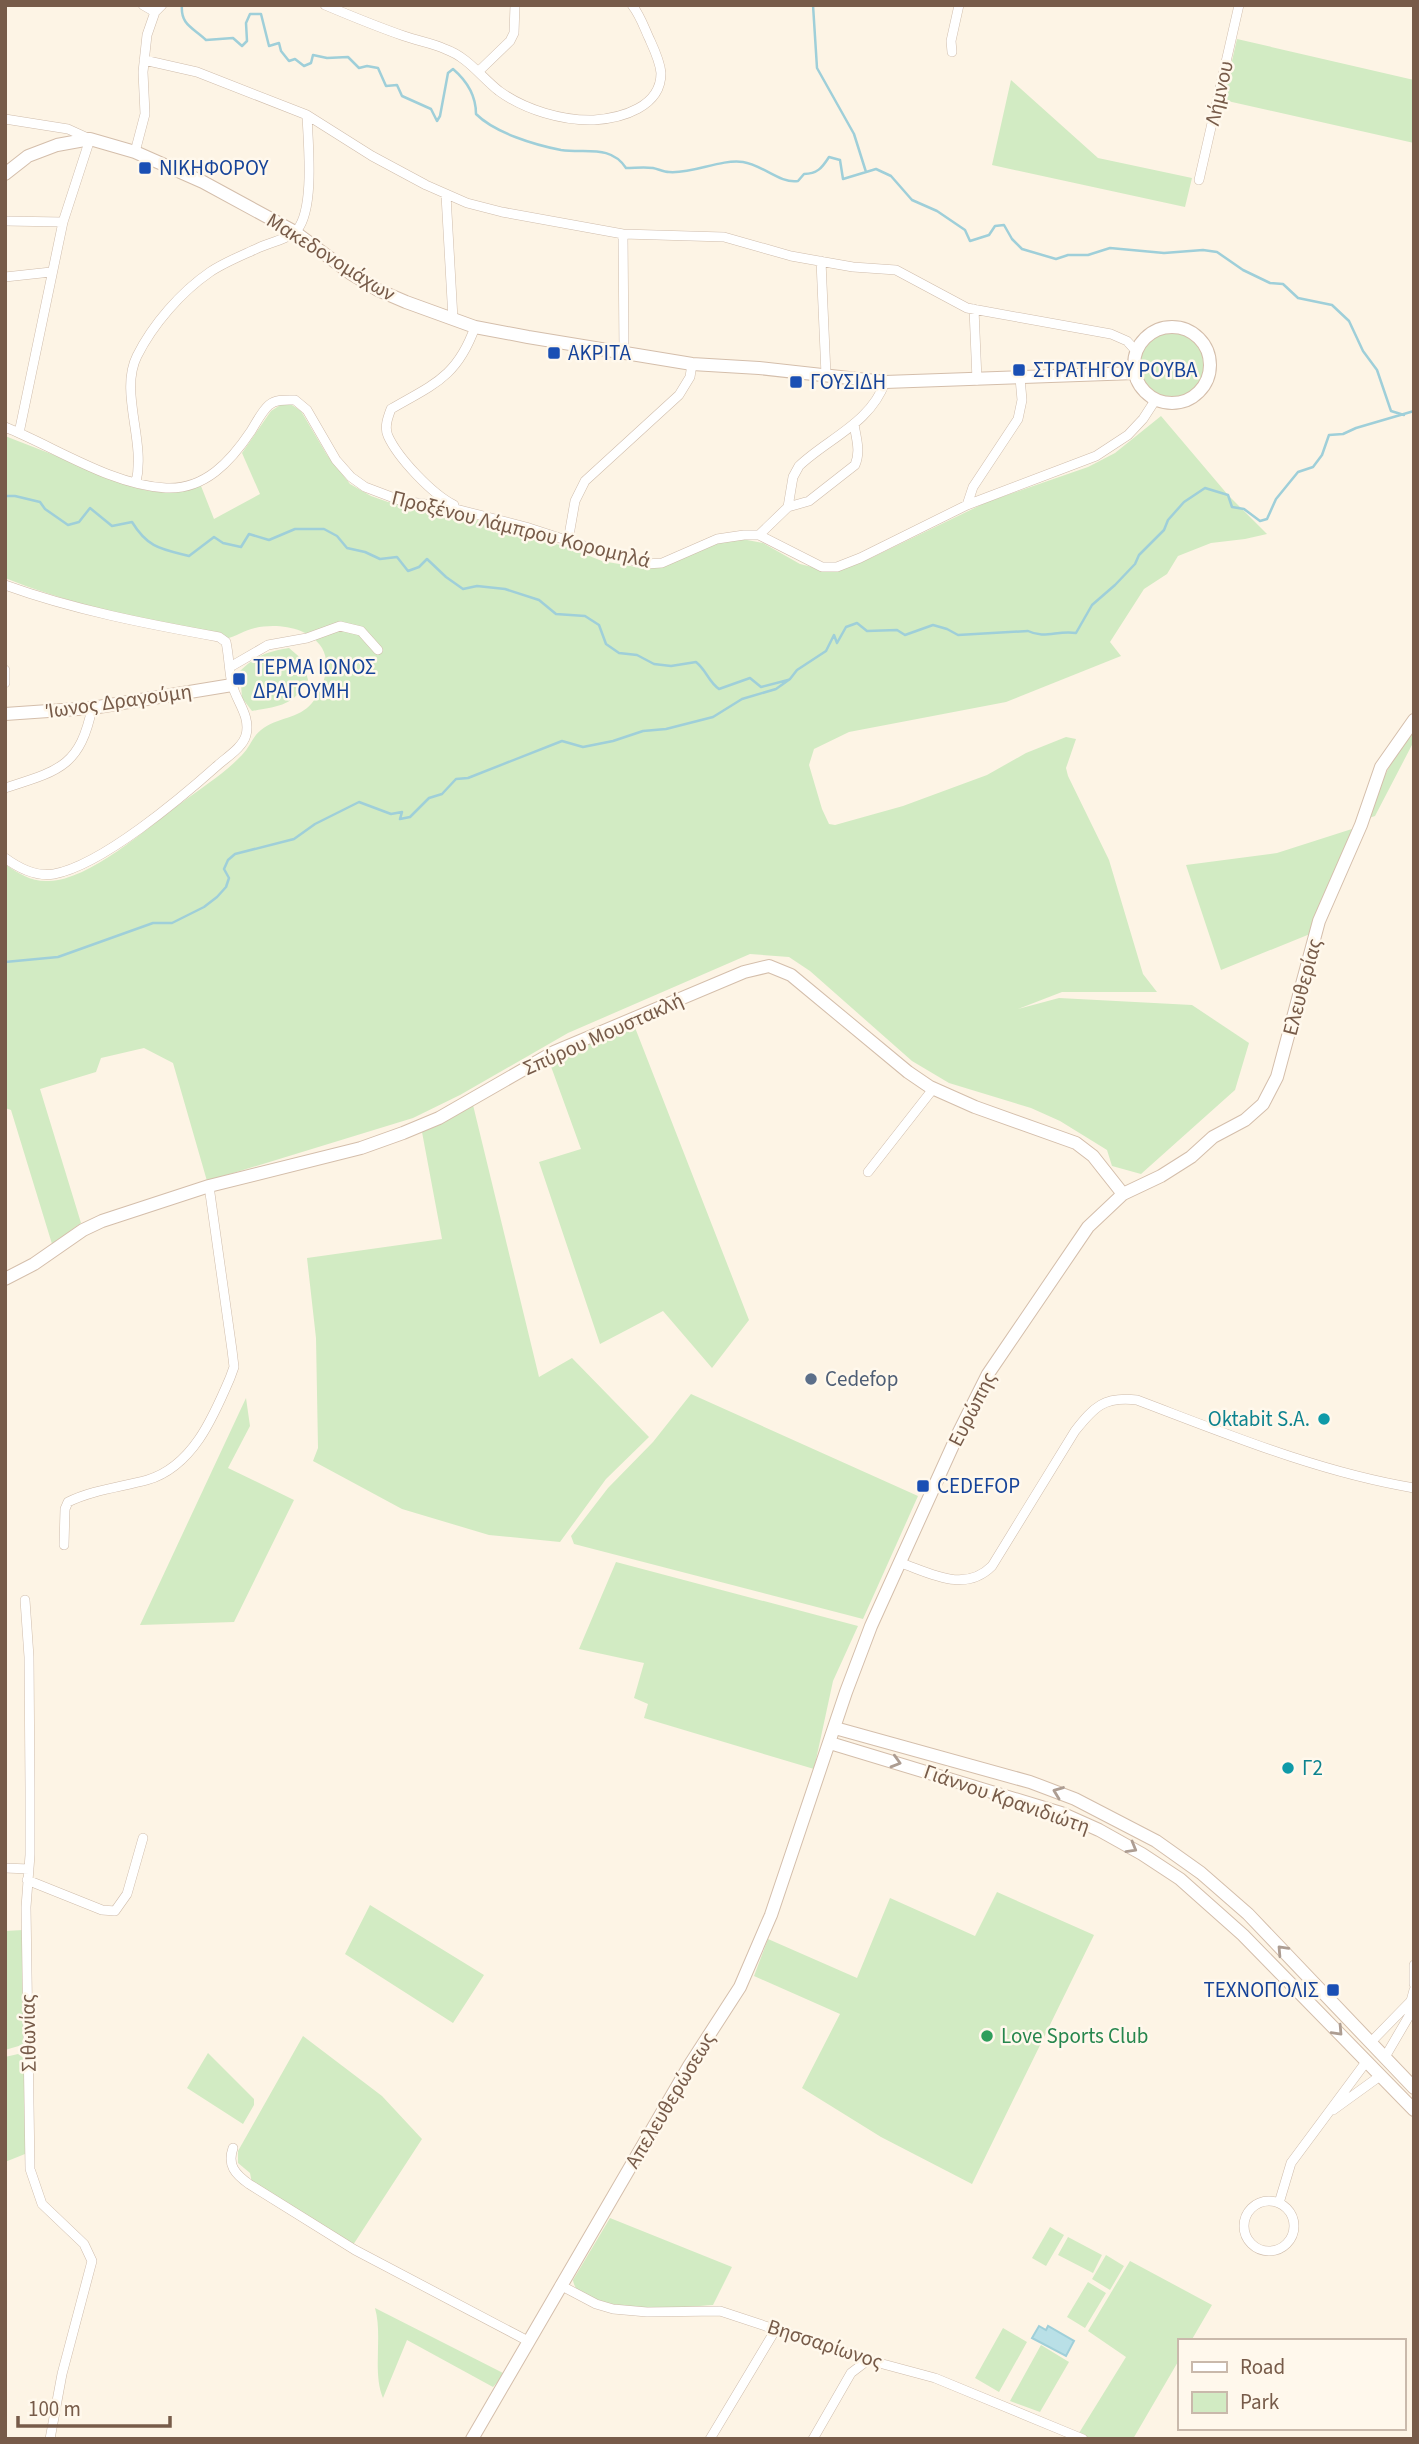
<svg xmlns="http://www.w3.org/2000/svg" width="1419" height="2444" font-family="'Source Sans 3',sans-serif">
  <rect width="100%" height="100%" fill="#fdf4e5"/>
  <!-- green -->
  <path fill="#d2ebc3" d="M1237 39 1414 80V143L1223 100Z
    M1011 80 1098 158 1192 178 1185 207 992 165Z
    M1139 365a34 34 0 1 1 68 0a34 34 0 1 1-68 0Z
    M282 404 292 405 301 411 327 455 350 484 371 496 388 502 466 516 516 534 564 546 602 561 636 567 655 568 723 540H747L763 543 800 564 828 571 871 558 987 502 1088 467 1115 453 1161 416 1228 495 1267 534 1245 539 1211 543 1178 556 1167 574 1144 589 1110 642 1121 656 1006 702 849 732 814 749 809 765 822 809 829 824 835 825 903 806 987 775 1026 753 1066 737 1076 739 1066 768 1068 776 1109 860 1143 974 1157 992H1062L1018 1009 1059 998 1192 1005 1249 1043 1235 1090 1141 1174 1112 1166 1107 1150 1060 1121 1031 1108 949 1083 912 1061 810 971 789 957 750 954 568 1033 460 1095 413 1118 207 1181 173 1063 144 1048 101 1058 96 1072 40 1089 81 1223 52 1244 11 1110 5 1108V864C19 874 32 882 49 881 90 880 147 828 180 804 201 788 224 774 242 755 250 747 253 736 261 730 277 717 299 719 312 703 323 689 332 665 322 648 309 627 277 623 255 628 245 630 235 637 225 639 214 640 190 631 178 628 120 614 62 601 5 578V436L144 490 168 493 201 486 214 519 260 494 242 453 271 411Z
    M289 648 303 660 308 680C293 706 280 706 252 711L242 698 240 671C257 655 266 652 289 648Z
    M1414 726V741L1375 816 1366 819C1378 785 1394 756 1414 726Z
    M1355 828 1310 934 1221 970 1186 865 1277 853Z
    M634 1025 749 1320 712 1368 663 1311 600 1344 539 1162 581 1149 549 1061Z
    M473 1105 539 1377 572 1358 649 1437 606 1479 560 1542 489 1535 402 1509 313 1461 318 1448 316 1338 307 1258 442 1239 422 1132Z
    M691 1394 918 1496 863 1619 574 1544 571 1536 608 1488 653 1442Z
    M246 1398 250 1426 228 1468 294 1500 234 1622 140 1625Z
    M616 1562 858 1626 833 1681 814 1769 644 1718 648 1704 634 1698 644 1663 579 1649Z
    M997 1892 1094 1935 972 2184 881 2137 802 2088 840 2014 754 1976 768 1939 857 1978 890 1898 975 1936Z
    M370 1905 484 1975 453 2023 345 1954Z
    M23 1930 25 2041 22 2045 5 2050V1931Z
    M303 2036 382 2096 422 2139 353 2245 252 2183 250 2173 238 2163V2151Z
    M208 2053 254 2099V2105L243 2124 187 2088Z
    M18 2054 25 2059V2154L5 2162V2057Z
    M610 2218 732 2267 713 2305C685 2307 578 2317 573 2280Z
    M1050 2227 1064 2235 1046 2266 1032 2258Z
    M1068 2237 1102 2255 1093 2273 1058 2255Z
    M1106 2255 1124 2266 1110 2290 1092 2279Z
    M1130 2261 1212 2305 1191 2341H1179V2360L1133 2439H1091L1079 2433 1126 2357 1088 2331Z
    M1088 2282 1106 2293 1085 2328 1067 2317Z
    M375 2308 505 2374 493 2387 407 2340 383 2398C372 2372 383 2336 375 2308Z
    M1003 2328 1027 2342 999 2392 975 2378Z
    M1041 2345 1069 2362 1040 2412 1010 2401Z"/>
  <!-- water -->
  <path fill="#b9e0e7" stroke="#9fcfd9" stroke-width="2" d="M1039 2326 1046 2330 1048 2326 1074 2341 1066 2356 1032 2338Z"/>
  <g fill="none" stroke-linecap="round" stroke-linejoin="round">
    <!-- stream -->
    <path stroke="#9fcfd9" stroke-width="2.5" d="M182 5C180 25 194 28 206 40L233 38 242 46 247 41 246 23 250 14H261L269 46 279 43 281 51 289 61 295 59 304 66 311 63 313 55 327 58 348 57 359 68 367 66 378 68 386 86 397 85 402 96 431 109 437 121 440 116 448 73 453 69C467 81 476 95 476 114 495 133 535 145 561 150 585 154 610 144 626 168 635 168 644 167 653 168 658 169 664 172 669 172 694 174 719 159 743 162 763 165 780 184 798 181L804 174C817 174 822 168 829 157L840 160 843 179 876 169 891 176 912 200 937 211 965 230 970 241 989 235 995 226 1004 225 1012 239 1022 249 1056 259 1068 255H1088L1110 248 1164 253 1203 250 1217 252 1243 270 1270 283 1283 284 1298 298 1332 305 1349 321 1363 351 1377 370 1391 411 1404 415
      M813 5 817 68 854 134 866 172
      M5 496H15L40 502 45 509 68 525 79 522 90 508 112 526 132 522C148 548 161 549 189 556L214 537 223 543 241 547 249 534 269 540 295 529H324L337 536 347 548 365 552 380 559 397 557 408 571 419 567 427 559 446 577 463 589 477 586 505 589 539 600 556 614 585 616 599 625 606 644 619 653 637 655 654 664 671 666 696 662C707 671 708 681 719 689L750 678 761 687 788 680
      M5 962 58 957 153 923H172L204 907 217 897 226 887 229 878 224 869 228 860 235 854 294 839 315 824 359 802 391 814 402 812 400 819 410 817 429 798 442 794 456 779 468 778 562 741 583 747 613 741 643 731 666 729 713 717 742 699 776 689 790 679 797 670 826 651 834 635 837 643 846 627 857 623 867 631 897 630 905 635 933 625 947 629 958 635 1028 631C1044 639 1058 630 1076 633L1092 605 1115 585 1135 564 1139 555 1164 530 1168 520 1184 502 1205 488 1228 495 1232 507 1244 509 1260 521 1267 519 1276 499 1298 472 1313 467 1322 455 1329 435 1343 434 1356 428 1414 411"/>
    <!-- street casing -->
    <g stroke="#cfbcab" stroke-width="10">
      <path id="street" d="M143 5 155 12
        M325 5C351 16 378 27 404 36 418 41 432 43 445 49 468 57 481 77 499 91 525 110 563 121 594 120 622 118 661 107 661 73 660 61 654 49 649 38 644 27 640 15 632 5
        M952 52 951 41 959 5
        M144 60 197 72 307 115 372 156 426 185 467 203 502 212 623 234 724 237 791 256 853 267 896 270 967 308 1111 334 1127 341 1136 351
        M479 71 510 41 514 33 515 5
        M5 119 68 129 90 139 63 222 19 433
        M135 152 145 114 143 72 147 35 155 12 162 5
        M1199 180 1239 5
        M446 195 453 319
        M5 221 63 222
        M623 234 624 352
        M821 261 826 375
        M5 277 51 272
        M974 309 977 380
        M5 427C55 447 111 485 166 488 205 490 231 461 251 431 256 423 262 411 269 405 276 399 286 400 295 400L307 410 336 460 351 477 365 487 402 501 448 507 526 527 615 556 646 564 662 563 717 539 744 535H759L822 567H837L860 558 967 505 1096 456 1128 435 1143 419 1156 399
        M136 482C146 441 119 392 137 356 153 324 181 292 210 272 225 262 243 255 258 248 269 243 290 238 297 230 315 208 308 143 307 115
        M454 505C432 494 398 458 388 436 384 427 388 417 391 409 434 384 457 377 475 327
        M967 505 973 487 1018 419 1022 400 1020 378
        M788 507 809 501 855 465C861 451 856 438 854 424
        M759 535 788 507 793 477 799 466C827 439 871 423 885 382
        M568 541 575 501 585 481 679 395 690 377 692 364
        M5 585C74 610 147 624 219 637L226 642C229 656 229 671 232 684 236 701 251 716 246 735 243 747 227 757 218 765 181 798 102 865 54 874 36 877 20 869 5 858
        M230 667 268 645 307 638 340 626 361 631 378 650
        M5 670V683
        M5 788C58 771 80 767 92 708
        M868 1172 933 1089
        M64 1545 65 1509 68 1502C92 1490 121 1487 147 1480 192 1467 213 1418 230 1378L234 1367 232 1350 209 1186
        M901 1563C932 1574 965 1593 992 1566L1075 1431C1094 1407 1104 1396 1137 1400 1227 1434 1318 1472 1414 1488
        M25 1600 29 1657 30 1788V1855L26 1907 30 2169 42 2204 84 2244 92 2261 62 2374 50 2439
        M5 1868 29 1869
        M27 1880 102 1910 115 1911 127 1894 143 1838
        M1414 1965V1984
        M1370 2043 1411 2001 1414 1990
        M1385 2057 1409 2016 1411 2001
        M1333 2110 1380 2076
        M233 2148C227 2165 235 2174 249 2184L355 2250 528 2341
        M1244 2226a25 25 0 1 1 50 0a25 25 0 1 1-50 0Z
        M1279 2203 1291 2163 1366 2062
        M560 2285 596 2304 613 2309 647 2312 720 2311 868 2360 935 2378 1083 2439
        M710 2439 776 2329
        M813 2439 851 2373 868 2360"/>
    </g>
    <!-- secondary casing -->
    <g stroke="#d4beab" stroke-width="14">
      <path id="secondary" d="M5 174 28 156 57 145 90 139 135 152 203 182 295 232 350 273 378 290 406 302 475 327 528 337 692 364 759 368 885 382 1135 373
        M1134 365a38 38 0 1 1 76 0a38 38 0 1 1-76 0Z
        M5 714 92 708 232 685
        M5 1279 34 1264 83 1230 102 1221 209 1186 361 1148 403 1133 439 1118 554 1052 744 972 769 966 791 975 908 1072 930 1087 975 1107 1076 1143 1093 1156 1123 1194
        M835 1728 1030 1782 1075 1799 1156 1841 1201 1873 1248 1914 1414 2088
        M830 1743 1061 1813 1099 1830 1142 1854 1180 1879 1243 1935 1414 2110
        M472 2439 689 2066 740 1987 771 1915 846 1692 871 1626 958 1434 988 1374 1088 1227 1123 1194 1161 1176 1191 1157 1213 1137 1245 1120 1263 1104 1277 1077 1319 921 1361 825 1381 767 1414 720"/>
    </g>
    <!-- street -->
    <use href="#street" stroke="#fff" stroke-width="9"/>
    <!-- secondary -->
    <use href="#secondary" stroke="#fff" stroke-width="12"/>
  </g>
  <!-- one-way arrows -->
  <defs><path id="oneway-chevron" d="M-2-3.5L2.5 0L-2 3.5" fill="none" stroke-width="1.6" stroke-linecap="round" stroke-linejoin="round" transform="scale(1.75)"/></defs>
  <g stroke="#ad9d92">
    <use href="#oneway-chevron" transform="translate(896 1762) rotate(16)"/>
    <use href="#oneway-chevron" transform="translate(1058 1792) rotate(-159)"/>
    <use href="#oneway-chevron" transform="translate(1132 1848) rotate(30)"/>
    <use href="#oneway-chevron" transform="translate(1282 1950) rotate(-133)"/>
    <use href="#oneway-chevron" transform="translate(1338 2031) rotate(47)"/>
  </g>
  <!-- markers -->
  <g fill="#1a4fb4" stroke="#fff8ec" stroke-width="2.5">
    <rect x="138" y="161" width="14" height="14" rx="3.5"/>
    <rect x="547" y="346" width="14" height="14" rx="3.5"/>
    <rect x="1012" y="363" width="14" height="14" rx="3.5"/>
    <rect x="789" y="375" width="14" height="14" rx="3.5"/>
    <rect x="232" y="672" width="14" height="14" rx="3.5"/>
    <rect x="916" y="1479" width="14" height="14" rx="3.5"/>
    <rect x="1326" y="1983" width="14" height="14" rx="3.5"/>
  </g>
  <circle fill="#5c6f8a" stroke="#fff8ec" stroke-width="2.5" cx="811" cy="1379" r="7"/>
  <g fill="#0f9aa8" stroke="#fff8ec" stroke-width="2.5">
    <circle cx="1324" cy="1419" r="7"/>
    <circle cx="1288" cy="1768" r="7"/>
  </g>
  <circle fill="#2e9e5b" stroke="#fff8ec" stroke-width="2.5" cx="987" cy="2036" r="7"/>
  <g text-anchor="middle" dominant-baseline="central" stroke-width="5" stroke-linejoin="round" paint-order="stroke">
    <!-- street labels -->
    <g font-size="21" fill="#775b49" stroke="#fff8ec">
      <text transform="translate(1219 93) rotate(-77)">Λήμνου</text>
      <text transform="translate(331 257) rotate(32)">Μακεδονομάχων</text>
      <text transform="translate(521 529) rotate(14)">Προξένου Λάμπρου Κορομηλά</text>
      <text transform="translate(119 701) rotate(-8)">Ίωνος Δραγούμη</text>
      <text transform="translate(1302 987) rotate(-75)">Ελευθερίας</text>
      <text transform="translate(603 1034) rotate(-24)">Σπύρου Μουστακλή</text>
      <text transform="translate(972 1409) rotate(-63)">Ευρώπης</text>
      <text transform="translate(1007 1799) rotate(19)">Γιάννου Κρανιδιώτη</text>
      <text transform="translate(28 2033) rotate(-91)">Σιθωνίας</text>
      <text transform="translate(670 2100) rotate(-59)">Απελευθερώσεως</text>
      <text transform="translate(825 2344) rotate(18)">Βησσαρίωνος</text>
    </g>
    <!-- transit labels -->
    <g font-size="21" fill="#164399" stroke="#fff8ec" text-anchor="start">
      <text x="159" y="168">ΝΙΚΗΦΟΡΟΥ</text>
      <text x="568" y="353">ΑΚΡΙΤΑ</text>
      <text x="1033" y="370">ΣΤΡΑΤΗΓΟΥ ΡΟΥΒΑ</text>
      <text x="810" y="382">ΓΟΥΣΙΔΗ</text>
      <text x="253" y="667">ΤΕΡΜΑ ΙΩΝΟΣ<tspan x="253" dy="24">ΔΡΑΓΟΥΜΗ</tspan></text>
      <text x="937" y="1486">CEDEFOP</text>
      <text x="1319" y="1990" text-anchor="end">ΤΕΧΝΟΠΟΛΙΣ</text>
    </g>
    <!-- service labels -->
    <g font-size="21" fill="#4e5e75" stroke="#fff8ec" text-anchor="start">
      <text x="825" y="1379">Cedefop</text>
    </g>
    <!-- culture labels -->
    <g font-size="21" fill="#0d838f" stroke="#fff8ec" text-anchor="end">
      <text x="1310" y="1419">Oktabit S.A.</text>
      <text x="1302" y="1768" text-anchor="start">Γ2</text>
    </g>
    <!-- leisure labels -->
    <g font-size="21" fill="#27864d" stroke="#fff8ec" text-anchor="start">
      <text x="1001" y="2036">Love Sports Club</text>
    </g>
  </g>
  <!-- border -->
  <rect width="1419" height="2444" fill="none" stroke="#775b49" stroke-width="14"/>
  <!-- legend -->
  <rect x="1178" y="2339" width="228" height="91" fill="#fff8ec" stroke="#c9b9ab" stroke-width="2"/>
  <rect x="1192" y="2362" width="35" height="10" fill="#ffffff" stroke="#c9b9ab" stroke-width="2"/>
  <text x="1240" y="2374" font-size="21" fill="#775b49">Road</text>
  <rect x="1192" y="2392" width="35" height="21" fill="#d2ebc3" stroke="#c9b9ab" stroke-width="2"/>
  <text x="1240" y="2409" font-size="21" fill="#775b49">Park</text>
  <!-- scale -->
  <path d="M18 2416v10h152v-10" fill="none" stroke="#775b49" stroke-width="3.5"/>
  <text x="28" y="2416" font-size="21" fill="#775b49" stroke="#fff8ec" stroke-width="5" paint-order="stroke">100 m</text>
</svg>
